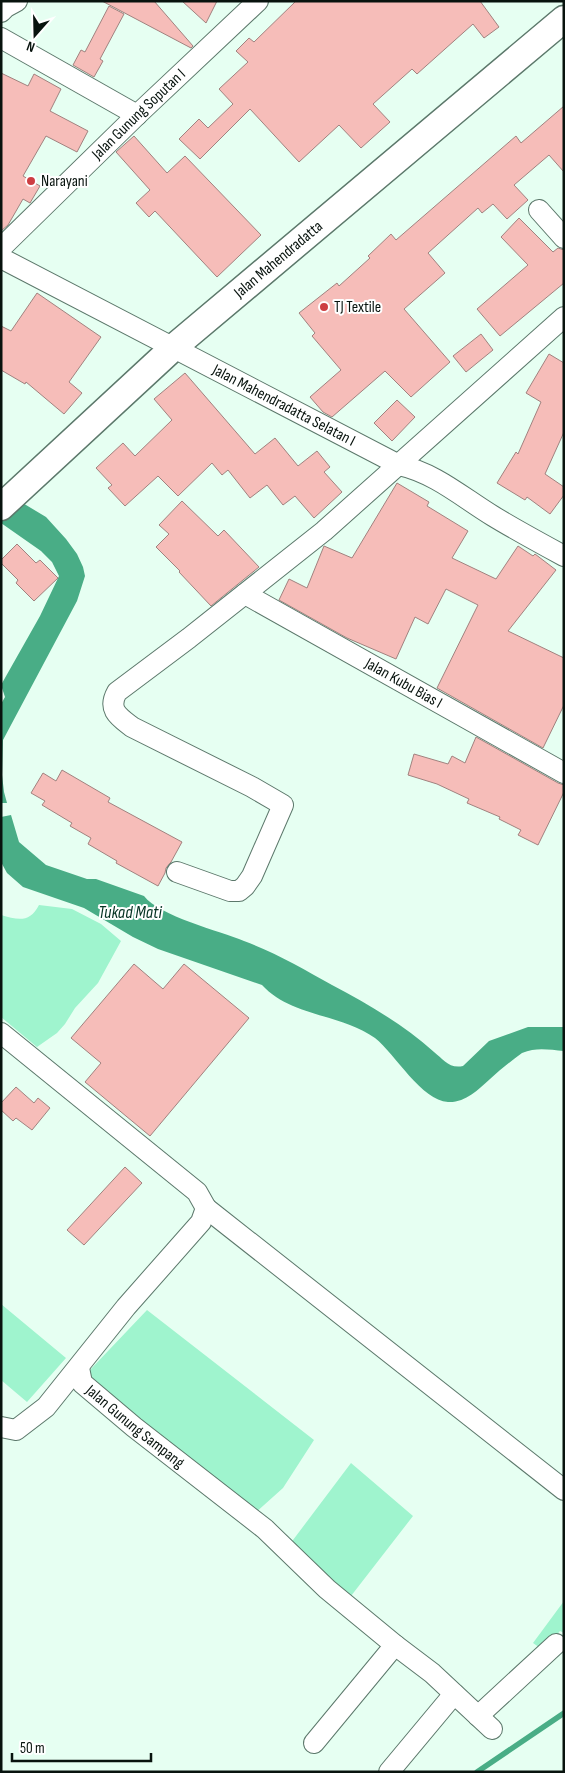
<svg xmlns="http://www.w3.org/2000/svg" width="565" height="1773" font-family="'Sofia Sans Condensed',sans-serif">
  <rect width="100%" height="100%" fill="#e6fff2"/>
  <!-- green -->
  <path fill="#9ff4ce" d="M39 905 72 909 101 924 121 941 98 983 75 1008 65 1024 57 1033 37 1047 1 1017V915C18 920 30 923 39 905Z
    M1 1304 66 1358 27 1402 1 1380Z
    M147 1310 314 1440 283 1488 253 1515 89 1379V1371Z
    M351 1463 413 1516 351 1596 290 1544Z
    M564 1601V1633L560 1631 543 1650 533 1643Z"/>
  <!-- water -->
  <path fill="#49ad86" d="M1 490 46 517 66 539 77 554 83 567 85 576 77 601 3 740 2 775 4 792 7 803H1V704L5 697 1 685 40 616 59 576 52 562 41 551 1 523Z
    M11 815 19 842 46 865 87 879H96L144 896C159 916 220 931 244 941 274 952 304 969 332 985 368 1004 404 1025 434 1052 443 1059 449 1069 463 1066L489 1041 528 1027H564V1051C549 1050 537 1047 522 1053 511 1061 500 1070 490 1079 478 1090 465 1103 448 1102 422 1101 395 1054 375 1038 341 1014 290 1016 262 985L158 949 133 937 84 908 23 887 7 873 1 862V817Z"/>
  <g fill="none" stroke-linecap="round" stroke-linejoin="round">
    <!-- stream -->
    <path stroke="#49ad86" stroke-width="5.5" d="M477 1772 564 1713"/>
  </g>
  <!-- building -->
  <path fill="#f6bdb9" stroke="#a1827f" d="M102 1H154L193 46 191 48Z
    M182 1H217L206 23Z
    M296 1H480L499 27 484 38 473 24 417 74 412 69 373 104 390 122 361 148 339 125 299 162 250 109 200 159 179 139 199 119 208 128 233 104 219 89 248 62 236 51 249 38 254 42Z
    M109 6 124 14 100 59 103 61 94 77 73 65 81 50 85 52Z
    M1 73 28 86 34 74 61 89 50 111 88 131 77 152 46 136 23 176 40 186 30 203 23 199 8 225 1 231Z
    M564 106V172L549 155 514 185 528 200 507 219 493 204 482 213 478 208 428 253 445 273 404 309 450 362 411 397 385 371 332 417 323 412 310 397 341 370 312 336 315 333 299 313 337 283 339 286 370 258 368 256 391 234 396 240 516 136 521 143Z
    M134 136 167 173 185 156 261 235 217 277 155 211 149 217 136 203 150 190 116 152Z
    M519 218 553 252 558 248 564 250V283L500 336 477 309 528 265 501 237Z
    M37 293 101 337 69 382 82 393 64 414 26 382 25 384 1 370V326L11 331Z
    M481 334 493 350 466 372 453 356Z
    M549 354 564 363V432L545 474 564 487V495L550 514 527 497 525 500 497 483 516 452 518 454 541 402 526 393Z
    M185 373 255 454 275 438 298 466 317 451 330 467 324 472 342 492 314 518 295 496 283 505 267 485 250 498 228 470 222 475 212 463 178 496 158 476 125 506 108 488 112 485 96 468 123 443 135 456 172 420 154 399Z
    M397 400 415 417 392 441 374 423Z
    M397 483 429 502 427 506 468 531 452 558 496 579 518 546 533 556 535 554 556 570 508 631 564 658V705L543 748 437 688 478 605 446 589 428 624 415 617 396 659 347 638 279 600 289 579 307 588 324 546 352 558Z
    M182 501 218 536 224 530 259 567 211 606 179 572 180 571 156 547 169 534 159 525Z
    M17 544 36 563 40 560 58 578 34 601 16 583 18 580 1 563V560Z
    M476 737 558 783 564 785V792L538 845 518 835 521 830 499 819 500 817 467 803 469 799 437 784 408 775 414 754 448 764 452 756 465 763Z
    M62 770 110 798 108 802 182 842 171 862 166 868 165 873 158 886 116 863 117 861 88 844 91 838 70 826 72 823 42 805 45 801 31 793 43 773 56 781Z
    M134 964 163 989 184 964 249 1018 150 1136 85 1082 101 1063 71 1038Z
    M16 1087 34 1103 38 1098 50 1108 32 1130 16 1118 13 1121 1 1110V1103Z
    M125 1167 142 1183 84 1245 67 1230Z"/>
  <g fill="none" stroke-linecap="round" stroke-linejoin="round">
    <!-- minor casing -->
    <g stroke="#5c786b" stroke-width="22">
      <g id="minor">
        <path d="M1 12 6 7 17 1"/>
        <path d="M1 38 137 115"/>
        <path d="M539 210 564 238"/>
        <path id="s1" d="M1 248 137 115 258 1"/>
        <path id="s2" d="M1 258 399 465C435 473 462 497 493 516 516 530 540 543 564 556"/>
        <path id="s3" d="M245 594 564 773"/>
        <path d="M177 872 230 891H239L245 886 252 876 283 805 252 787 132 727C119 717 107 710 117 692L189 638 324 531 564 317"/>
        <path d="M1 1033 197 1192 206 1208 201 1222 126 1307 46 1407 16 1430 1 1427"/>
        <path d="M206 1208 564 1490"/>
        <path id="s4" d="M79 1368 82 1383 134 1427 265 1529 327 1589 395 1645 432 1673 492 1729"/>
        <path d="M478 1716 556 1644"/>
        <path d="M314 1743 395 1645"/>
        <path d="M389 1772 454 1694"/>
      </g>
    </g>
    <!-- major casing -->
    <g stroke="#5c786b" stroke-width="29">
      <g id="major">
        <path id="s5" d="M1 507 174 347 564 19"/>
      </g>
    </g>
    <!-- minor -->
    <use href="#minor" stroke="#fff" stroke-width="20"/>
    <!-- major -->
    <use href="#major" stroke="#fff" stroke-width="26"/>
  </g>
  <!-- markers -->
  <g fill="#cd3e42" stroke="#fff" stroke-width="2">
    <circle cx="31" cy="181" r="5"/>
    <circle cx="324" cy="307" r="5"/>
  </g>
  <g text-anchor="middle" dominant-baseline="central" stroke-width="4" stroke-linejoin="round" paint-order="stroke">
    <!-- street labels -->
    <g font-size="16" fill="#08130e" stroke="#fff">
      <text stroke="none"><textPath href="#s1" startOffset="192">Jalan Gunung Soputan I</textPath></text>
      <text stroke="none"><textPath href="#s5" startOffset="372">Jalan Mahendradatta</textPath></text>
      <text stroke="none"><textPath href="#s2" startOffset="319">Jalan Mahendradatta Selatan I</textPath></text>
      <text stroke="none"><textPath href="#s3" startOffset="182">Jalan Kubu Bias I</textPath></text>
      <text stroke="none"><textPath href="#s4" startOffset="84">Jalan Gunung Sampang</textPath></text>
    </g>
    <!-- poi labels -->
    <g font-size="16" fill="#08130e" stroke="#fff" text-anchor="start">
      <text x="41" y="181">Narayani</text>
      <text x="334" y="307">TJ Textile</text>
    </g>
    <!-- water labels -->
    <g font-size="18" font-style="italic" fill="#053323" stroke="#fff">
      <text x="130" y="912">Tukad Mati</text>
    </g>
  </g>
  <!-- border -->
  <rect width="565" height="1773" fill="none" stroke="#08130e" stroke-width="5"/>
  <!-- north arrow -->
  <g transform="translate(35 35) rotate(200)" stroke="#ffffff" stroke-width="4" paint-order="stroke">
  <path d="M0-4L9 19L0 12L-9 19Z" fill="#08130e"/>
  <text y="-8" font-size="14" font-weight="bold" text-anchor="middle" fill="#08130e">N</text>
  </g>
  <!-- scale -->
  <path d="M12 1753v8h139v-8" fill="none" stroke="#08130e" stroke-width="2.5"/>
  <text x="20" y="1753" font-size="15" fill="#08130e" stroke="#ffffff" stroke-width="4" paint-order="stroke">50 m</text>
</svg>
